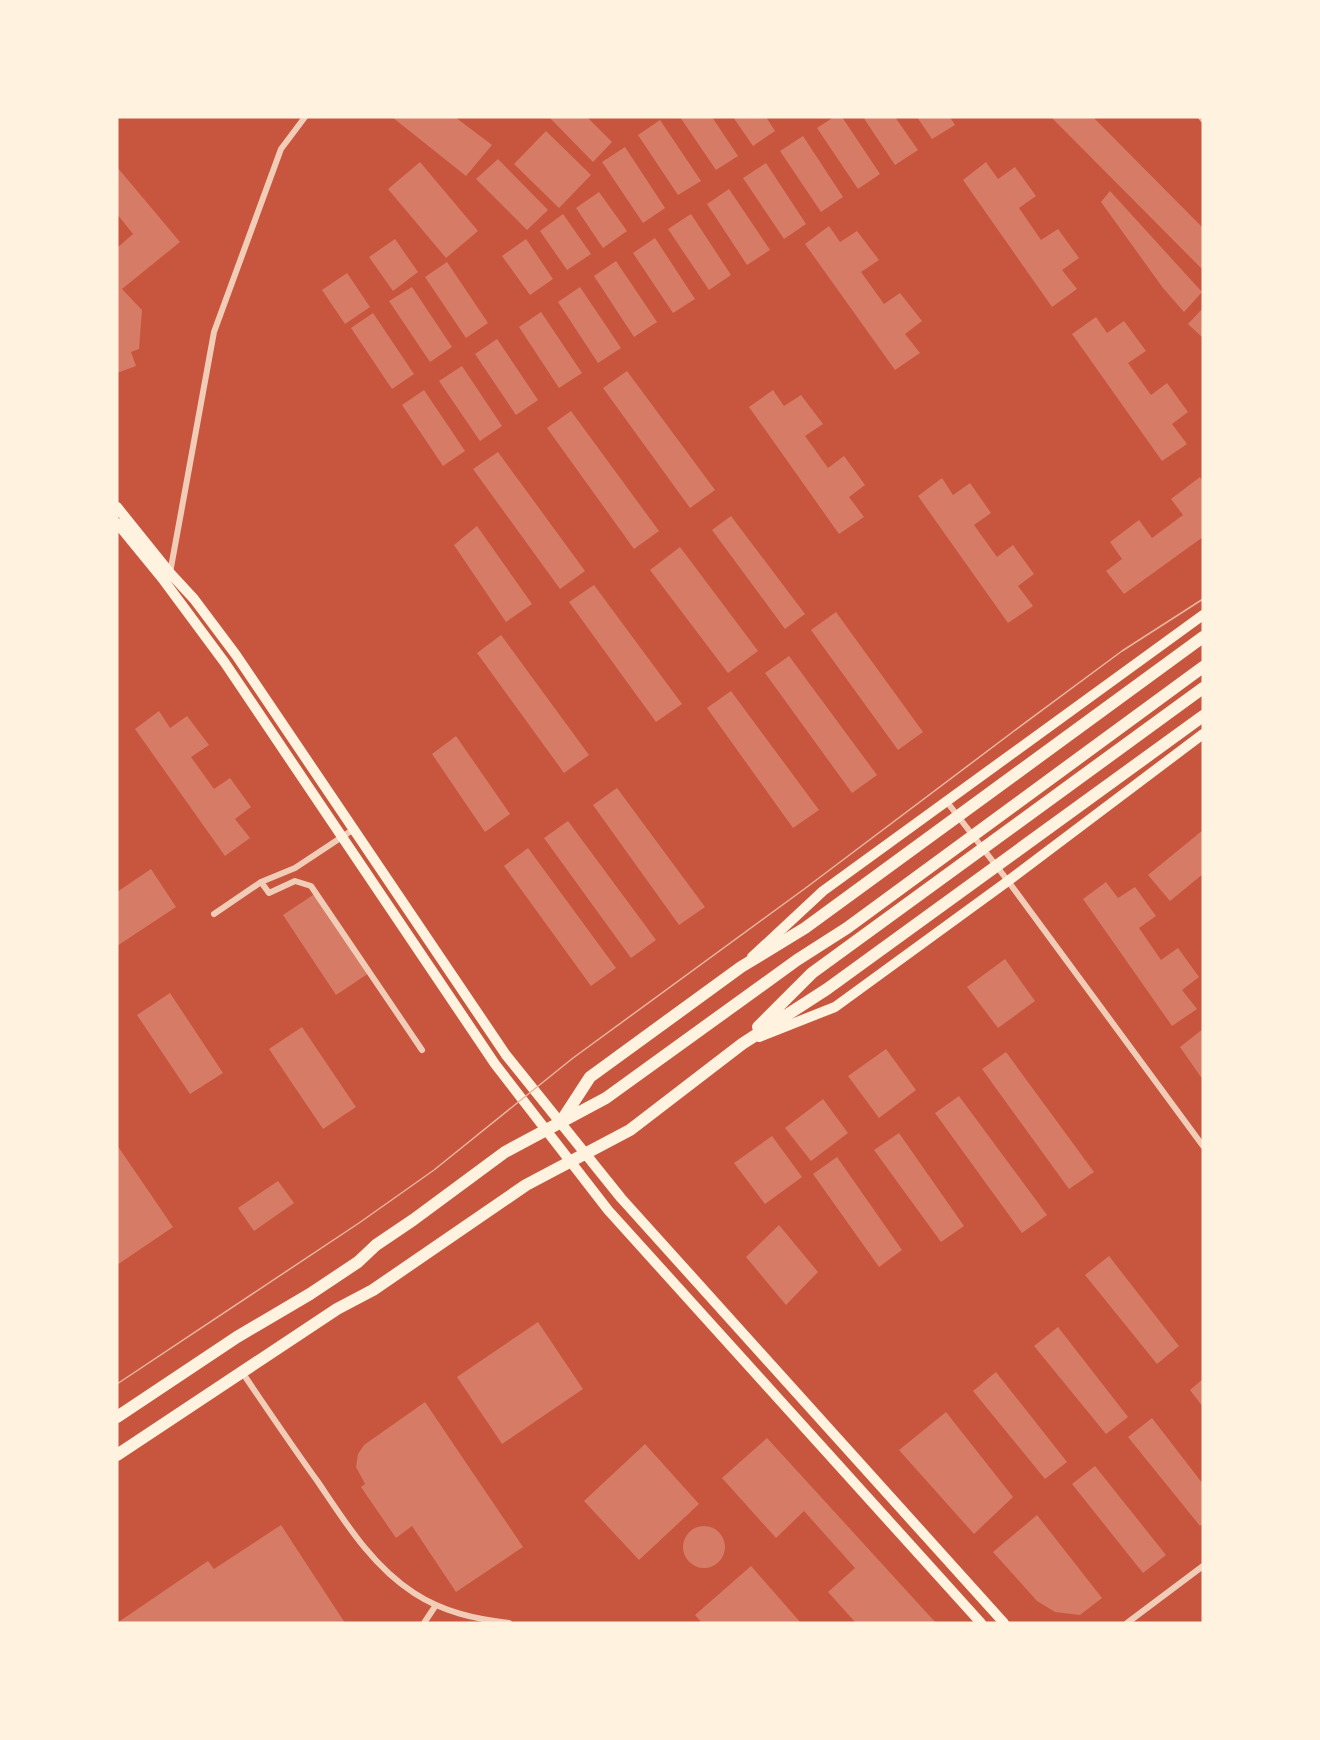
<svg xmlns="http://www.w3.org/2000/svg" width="1320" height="1740" font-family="'PT Sans Narrow',sans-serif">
  <rect width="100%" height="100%" fill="#c8553d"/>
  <!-- building -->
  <path fill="#d67c66" d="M392 117H455L492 145 466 176Z
    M549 117H587L612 142 593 162Z
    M680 117H712L738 156 716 170Z
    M733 117H766L775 131 753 146Z
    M834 117H842L880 174 858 189 817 128Z
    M863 117H895L918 150 895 165Z
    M917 117H950L955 125 932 139Z
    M1051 117H1093L1203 228V270Z
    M660 120 701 181 678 195 638 135Z
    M546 131 591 175 559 208 514 164Z
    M803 136 843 197 821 212 780 151Z
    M625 147 665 208 643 223 602 162Z
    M498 159 548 210 527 230 476 179Z
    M420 162 478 231 446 258 388 189Z
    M986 162 998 179 1015 167 1036 196 1019 208 1041 240 1058 229 1079 258 1062 270 1077 289 1052 307 963 180Z
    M766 163 806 224 784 239 743 178Z
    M117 167 180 242 122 289 142 310 139 349 131 352 136 366 117 373V248L133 234 117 214Z
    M729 189 770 250 747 265 707 204Z
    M1110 191 1202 292 1184 312 1163 288 1101 202Z
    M599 192 627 231 603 248 576 208Z
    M563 214 591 254 567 270 540 231Z
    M691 214 731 275 709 290 668 229Z
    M829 226 840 242 857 231 879 260 861 272 884 304 900 293 922 321 905 334 920 353 895 370 805 244Z
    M655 238 695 299 673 313 633 253Z
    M395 239 418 272 393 291 369 257Z
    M526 239 553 279 530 295 502 256Z
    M616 261 657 322 634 337 594 276Z
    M447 262 488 323 466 338 425 277Z
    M347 273 370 307 345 324 322 290Z
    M412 287 452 347 430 362 389 301Z
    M580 287 621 348 598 363 558 302Z
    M1203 308V338L1188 324Z
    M541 312 582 373 559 388 519 327Z
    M373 313 414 374 392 389 351 328Z
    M1096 317 1107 333 1124 321 1146 351 1128 363 1151 395 1167 383 1188 412 1172 424 1187 444 1162 461 1072 334Z
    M497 339 538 400 516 415 475 354Z
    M462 366 502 426 480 441 439 381Z
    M627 371 715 490 690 508 603 388Z
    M424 390 465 451 443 466 402 405Z
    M773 390 784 406 801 395 823 424 805 436 828 468 844 456 865 485 849 497 864 517 839 534 749 407Z
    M571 411 659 531 634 549 547 428Z
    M498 452 585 571 560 589 473 469Z
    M1200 477 1203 482V537L1124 594 1106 571 1122 559 1110 542 1139 520 1152 538 1183 515 1171 499Z
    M942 478 953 495 970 483 991 513 974 525 997 557 1013 545 1034 574 1018 586 1033 606 1008 623 918 496Z
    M731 516 805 614 785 629 712 530Z
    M477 526 532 604 506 622 454 545Z
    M680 547 758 651 728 673 650 570Z
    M594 585 682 704 656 722 569 602Z
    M836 612 923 732 898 750 811 630Z
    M501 635 589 755 564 773 477 653Z
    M789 656 877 775 852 793 765 673Z
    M731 691 819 810 793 828 707 708Z
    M159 711 170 728 187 716 209 745 191 757 214 789 230 778 251 807 235 819 250 838 225 856 135 729Z
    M456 736 510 814 485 832 432 754Z
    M617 788 705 907 679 925 593 805Z
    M568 821 656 940 631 958 544 838Z
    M1203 830V874L1170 901 1148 875Z
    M528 848 616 968 591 986 504 866Z
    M151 869 176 907 117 946V892Z
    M1106 882 1118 898 1135 887 1156 916 1139 928 1161 960 1178 948 1199 977 1182 990 1197 1009 1172 1026 1083 899Z
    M316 893 369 973 336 995 283 915Z
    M1005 959 1035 1001 998 1028 967 987Z
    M170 993 223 1073 190 1094 137 1015Z
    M302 1027 356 1107 323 1129 269 1049Z
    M1203 1029V1080L1180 1047Z
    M886 1049 916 1090 879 1118 848 1076Z
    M1006 1052 1094 1172 1069 1189 982 1069Z
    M959 1096 1047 1215 1022 1233 935 1113Z
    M823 1099 848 1133 811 1161 785 1128Z
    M899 1133 964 1226 941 1242 874 1150Z
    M772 1136 802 1177 765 1204 734 1163Z
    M117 1145 173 1227 117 1265Z
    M837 1157 902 1250 879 1267 813 1174Z
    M278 1181 294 1203 254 1231 238 1208Z
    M779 1225 818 1272 786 1305 746 1257Z
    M1109 1256 1179 1346 1157 1364 1085 1275Z
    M538 1322 583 1389 502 1444 457 1377Z
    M1058 1327 1128 1417 1106 1434 1034 1346Z
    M996 1372 1067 1462 1045 1479 973 1391Z
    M1203 1379V1407L1190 1390Z
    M425 1402 523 1547 456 1592 412 1526 396 1538 361 1487 365 1484 356 1467 358 1454 364 1445Z
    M946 1412 1013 1497 974 1534 899 1450Z
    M1152 1418 1203 1484V1523L1200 1526 1128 1437Z
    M767 1438 820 1496 936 1623H856L828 1592 855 1568 804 1511 776 1538 722 1478Z
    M645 1444 699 1504 639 1560 584 1501Z
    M1095 1466 1166 1555 1143 1573 1072 1484Z
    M1037 1515 1102 1598 1080 1615 1055 1612 1037 1601 993 1552Z
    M281 1525 345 1623H117L208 1561 214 1569Z
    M683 1547a21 21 0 1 1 42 0a21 21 0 1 1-42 0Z
    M751 1566 801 1623H702L695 1615Z"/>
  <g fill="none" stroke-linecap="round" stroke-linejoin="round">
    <!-- minor -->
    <path stroke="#f1ccb7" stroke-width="6" d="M170 573 214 332 281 149 305 117
      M947 802 1008 881 1203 1146
      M261 882 269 893 295 881 311 886 422 1050
      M214 914 261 882 295 868 354 829
      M242 1372C267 1409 292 1446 318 1482 345 1522 372 1566 414 1593 443 1612 475 1619 509 1623
      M424 1623 436 1605
      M1127 1623 1203 1566"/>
    <!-- secondary -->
    <path stroke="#fff3e0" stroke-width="10" d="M117 507 170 573 194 599 236 655 506 1055 621 1198 1004 1623
      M117 523 162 578 225 663 495 1064 608 1210 981 1623
      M752 957 823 891 1203 615
      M759 1037 835 1007 1008 881 1203 734"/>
    <!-- primary -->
    <path stroke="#fff3e0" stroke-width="12" d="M758 1027 812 973 1203 688
      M562 1120 590 1077 741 967 805 928 1203 637
      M117 1417 237 1337 310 1294 358 1262 376 1245 413 1220 505 1152 606 1098 797 960 847 928 1203 667
      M117 1455 337 1309 373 1290 526 1185 630 1130 742 1044 827 989 1203 716"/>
    <!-- tram -->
    <path stroke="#e9b49f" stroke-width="1.5" d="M117 1384 359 1223 434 1170 573 1058 807 887 1014 731 1122 651 1203 599"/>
    <!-- rail -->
    <path stroke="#e9b49f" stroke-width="4.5" d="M1200 117 1203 121"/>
  </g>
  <!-- border -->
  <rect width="1320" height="1740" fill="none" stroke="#fff3e0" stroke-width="237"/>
</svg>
